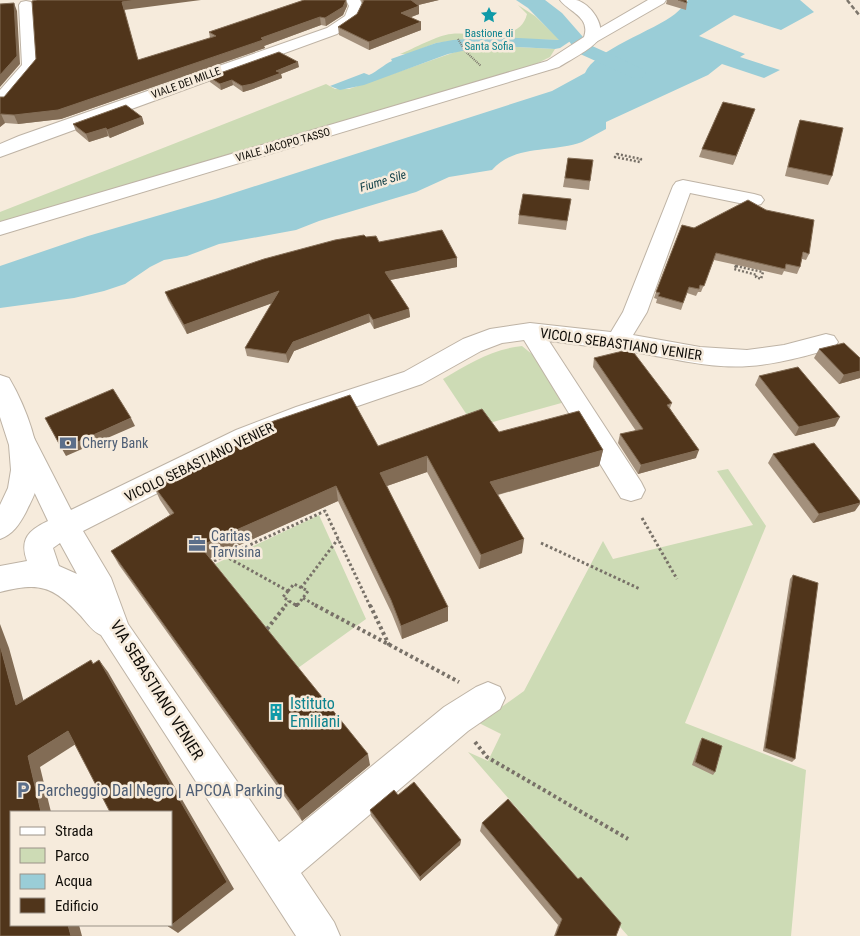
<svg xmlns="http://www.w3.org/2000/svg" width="860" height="936" font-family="'Roboto Condensed',sans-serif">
  <rect width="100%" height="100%" fill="#f6ebdc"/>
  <!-- green -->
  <path fill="#cddbb5" d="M518 5 535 16 560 40 478 38 436 43 408 54H400C413 49 438 35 451 34 473 31 520 45 527 14Z
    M500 46 555 49 550 57 536 64 0 222V212L326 84 335 89H349L461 50Z
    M522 346 538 359 565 402 475 427 443 379C468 364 492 349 522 346Z
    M728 469 766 526 685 723 806 770 791 936H628L468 752 488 761 501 734 479 723 524 691 603 541 613 559 753 525 717 471Z
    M319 515 366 619 298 668 215 564Z"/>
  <!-- water -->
  <path fill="#9acdd7" d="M516 0H542L566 19 575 35 578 36 560 48 555 49 500 46 481 47 448 54 364 85 340 90 330 86 364 73 369 75C378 71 383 65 392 61L391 59 436 43 453 40 497 37 559 40 528 8Z
    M688 0H800L814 12 781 30 734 15 699 36 745 54 740 57 780 70 764 78 722 64 708 75 606 122V129C598 133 590 138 582 142 552 153 515 144 492 170L449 177 416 192 319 221 296 230 219 244 187 256 164 260 150 267 125 284 104 291 74 298 0 308V266L88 236 215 199 552 91 585 73C593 51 655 30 675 14 680 10 684 5 688 0Z"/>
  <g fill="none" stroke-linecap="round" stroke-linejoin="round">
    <!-- canal -->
    <path fill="#9acdd7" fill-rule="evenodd" d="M527 0H545L562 13 590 45 643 69 646 73 643 77 637 78 631 77 578 53 552 19Z"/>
    <!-- minor casing -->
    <g stroke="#beb3a5" stroke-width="2">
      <path id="minor" d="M346 0H360L363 6 356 21 337 34 0 157V144L19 136 327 28 345 16 349 6Z
        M648 0H666L664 3 596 42H586L583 39 586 36Z
        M26 1 31 2 33 5 38 66 6 104 0 105V90L22 65 19 5 21 2Z
        M683 180 754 194 761 196 764 200 761 204 754 206 690 193 647 312 633 335 700 347 747 350 784 345 826 334 834 336 838 342 834 348C806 356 778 364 749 366 714 369 674 359 639 353 609 348 579 345 549 341L641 482 645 490 641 498 631 501 621 498 524 340 502 343 481 351 422 384 314 421 254 444 83 531 111 578 128 624 279 842 444 707 476 687 488 682 500 687 505 698 500 709 468 731 301 873 334 922 340 936H296L101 635C93 632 87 623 81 616 52 586 41 582 0 592V566L27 561C19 539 29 530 48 521L9 439 13 432 22 429 31 432 71 510 236 430 296 407 404 372 463 339 490 329 530 323 611 332 623 312 673 186 676 182ZM60 543 77 574 59 566 53 548Z"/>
    </g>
    <!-- major casing -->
    <g stroke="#beb3a5" stroke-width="2">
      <path id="major" d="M560 0C565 0 571 0 576 0 590 3 607 26 598 40 592 49 568 61 559 67L0 235V222L547 61 584 37C591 17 569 12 560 0Z
        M0 375 9 378C25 405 44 452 37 484 36 494 30 503 26 512 19 525 13 534 0 539V505L8 488 11 470 9 445 0 417Z"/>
    </g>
    <!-- path-far3 -->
    <path stroke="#787168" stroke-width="2" stroke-dasharray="1 1" stroke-linecap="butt" d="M458 39 465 51 481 66"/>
    <!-- path-far2 -->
    <path stroke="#787168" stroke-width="2.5" stroke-dasharray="2 2" stroke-linecap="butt" d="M617 154 641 159 640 162 615 157Z
      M736 266 763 272 761 279 756 277 757 275 734 269Z"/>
    <!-- path-far1 -->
    <path stroke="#787168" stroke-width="3" stroke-dasharray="2.5 2.5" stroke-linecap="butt" d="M642 518 677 579
      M541 543 640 589
      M225 556 288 591
      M214 561 325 511 370 606
      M301 588 338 539
      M288 591 283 597 297 606
      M288 591 294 584 308 591 297 606
      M303 598 317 606
      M285 606 289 601"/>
    <!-- path -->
    <path stroke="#787168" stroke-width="4" stroke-dasharray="3 3" stroke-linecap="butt" d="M295 605H298
      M315 605 459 682
      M370 605 389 645
      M267 629 286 605
      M475 742 487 757 628 839"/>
    <!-- minor -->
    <use href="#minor" fill="#fff" fill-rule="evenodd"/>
    <!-- major -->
    <use href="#major" fill="#fff" fill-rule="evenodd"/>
    <!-- rail -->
    <path stroke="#7d766c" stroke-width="2.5" stroke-dasharray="4.5 2.5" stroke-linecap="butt" d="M847 0 860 16"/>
  </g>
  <!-- wall -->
  <path fill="#a3907c" d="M304 0H346L347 6 343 15 326 26 321 25 264 46 265 48 61 119 18 124 5 123 0 127V97H4L124 10 138 60 210 38 209 32Z
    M361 0H439L418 5 419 14 411 17 421 30 369 50 339 35 338 27 357 14 362 3Z
    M667 0H686L687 3 686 10 666 4Z
    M299 67 281 74 282 78 253 89 243 92 233 85 221 90 210 82 209 77Z
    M755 109 733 165 699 157 702 149Z
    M142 117 144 124 110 138 108 136 89 142 76 131 73 124Z
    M800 120 832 176 828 185 785 176 797 128Z
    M568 158 590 181 589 190 563 187Z
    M571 199 566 230 518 224 519 215Z
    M682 225 809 254 806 260 802 259 800 267 797 274 784 271 782 275 714 260 701 292H698L696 296 687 293 681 310 656 303 657 299 654 298 656 292Z
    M366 237 379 242 457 258V267L390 280 409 309 410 317 374 329 370 322 294 351 288 363 247 356 245 348 272 303 187 334 168 300 165 292Z
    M819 349 860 358V378L839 384 814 358Z
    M594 358 672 403 670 408 696 458 638 474 618 443 620 434 636 431 593 367Z
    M759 376 835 426 795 436 755 385Z
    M265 424 378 446 499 432 603 450 599 466 498 495 522 553 479 569 427 472 387 486 448 621 402 639 392 614 338 501 210 558 370 765 302 821 119 565 111 551 170 515 160 500 153 485 267 432Z
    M773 454 855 511 813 523 768 463Z
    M793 575 795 759 792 762 763 751 790 579Z
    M702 738 715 772 713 775 692 765 700 741Z
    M398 795 461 840 460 845 420 881 371 816 370 810Z
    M482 823 616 936H554L558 925 480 831Z"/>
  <!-- shaded-wall -->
  <path fill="#826c55" d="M137 0H201L124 10 122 2Z
    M346 0 347 6 343 15 326 26 325 18Z
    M410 0H439L410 7Z
    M14 3 17 11 20 64 0 87V75Z
    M419 6V14L401 21V13Z
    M320 17 321 25 264 46 265 48 61 119 18 124 14 115 261 38Z
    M421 22V30L369 50V42Z
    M298 62 299 67 281 74 282 78 253 89 243 92 242 86 276 71Z
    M232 80 233 85 221 90 220 84Z
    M755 109 752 117 733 165 736 156Z
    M1 114 5 123 0 127V115Z
    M142 117 144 124 110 138 107 130Z
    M106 128 108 136 89 142 86 134Z
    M457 258V267L385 281V272Z
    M279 291 281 300 187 334 184 325Z
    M409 309 410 317 374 329 373 320Z
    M369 314 370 322 294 351 288 363 286 354 293 342Z
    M860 371V378L839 384 844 375Z
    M840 417 835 426 795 436 799 427Z
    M131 418 135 426 66 456 62 449Z
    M603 450 599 466 489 497 490 482Z
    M699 450 696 458 638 474 641 465Z
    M427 456V472L381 488 380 473Z
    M336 486 338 501 206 560 200 546Z
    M860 503V504L855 511 813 523 819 514Z
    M524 539 522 553 479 569 481 555Z
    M448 607V621L402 639 401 626Z
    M0 624 9 648 28 717 16 705 0 645Z
    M99 660 108 672 234 889 178 933 169 927Z
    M68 731 79 742 40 767 51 812H41L28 756Z
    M368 754 370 765 302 821 298 811Z
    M461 840 460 845 420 881V877Z
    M68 925H79L82 936H71Z"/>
  <!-- building -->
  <path fill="#50351b" stroke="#826c55" d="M37 0H137L122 2 138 60 216 36 209 32 304 0H346L343 7 325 18 320 17 261 38 263 40 58 110 14 115 1 114 0 115V97H4L36 59 32 1Z
    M364 0H411L419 6 401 13 421 22 369 42 338 27 357 14Z
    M678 0H686L687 3Z
    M14 3 17 56 0 75V4Z
    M279 52 298 62 276 71 281 73 252 84 242 86 232 80 220 84 209 77Z
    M723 102 755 109 736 156 702 149Z
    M126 105 142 117 107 130 106 128 86 134 73 124Z
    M800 120 843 128 832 176 788 167Z
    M568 158 593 160 590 181 565 178Z
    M523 194 571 199 567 221 519 215Z
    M748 200 766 210 814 220 809 254 803 252 800 267 786 264 785 269 716 253 704 286 700 285 699 289 689 287 683 303 658 296 660 293 656 292 682 225 694 228Z
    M442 230 457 258 385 272 409 309 373 320 369 314 293 342 286 354 245 348 279 291 184 325 165 292 264 259 335 240 364 235 366 237 376 236 379 242Z
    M844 343 860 358V371L844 375 819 349Z
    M631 349 672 403 667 405 699 450 641 465 620 434 643 429 594 358Z
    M798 367 840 417 799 427 759 376Z
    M113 389 131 418 62 449 45 418Z
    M350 395 378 446 482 409 499 432 579 411 603 450 490 482 524 539 481 555 427 456 380 473 448 607 401 626 391 600 336 486 200 546 368 754 298 811 111 551 174 513 153 485 268 431 265 424Z
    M814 443 860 501V503L819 514 773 454Z
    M793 575 818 583 795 759 765 748Z
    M0 645 16 705 91 660 93 664 99 660 227 882 169 927 168 925H171V812H110L68 731 28 756 41 812H11V925H68L71 936H0Z
    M702 738 722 746 715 772 695 762Z
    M414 782 461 840 420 877 370 810 394 790 398 795Z
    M508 799 578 879 581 877 621 923 616 936H555L562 919 482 823Z"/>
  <!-- icons -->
  <defs>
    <g id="sight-bare" transform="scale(1.35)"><path d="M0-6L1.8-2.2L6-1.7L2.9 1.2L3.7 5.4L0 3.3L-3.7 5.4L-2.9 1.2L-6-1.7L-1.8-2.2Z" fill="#0f9aa8" stroke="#f6ebdc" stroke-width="2.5" paint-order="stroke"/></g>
    <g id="bank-bare" transform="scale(1.35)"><path d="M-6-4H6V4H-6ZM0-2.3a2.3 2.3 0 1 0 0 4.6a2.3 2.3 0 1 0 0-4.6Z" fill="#5c6f8a" stroke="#f6ebdc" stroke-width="2.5" paint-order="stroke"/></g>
    <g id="office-bare" transform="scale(1.35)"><path d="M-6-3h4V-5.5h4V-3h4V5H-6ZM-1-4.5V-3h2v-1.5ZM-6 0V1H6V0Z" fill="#5c6f8a" stroke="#f6ebdc" stroke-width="2.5" paint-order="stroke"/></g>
    <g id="building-bare" transform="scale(1.35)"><path d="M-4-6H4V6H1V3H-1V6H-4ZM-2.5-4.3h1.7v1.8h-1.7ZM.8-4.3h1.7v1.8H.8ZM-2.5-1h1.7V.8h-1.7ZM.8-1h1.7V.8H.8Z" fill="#0f9aa8" stroke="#f6ebdc" stroke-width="2.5" paint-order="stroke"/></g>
    <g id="parking-bare" transform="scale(1.35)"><path d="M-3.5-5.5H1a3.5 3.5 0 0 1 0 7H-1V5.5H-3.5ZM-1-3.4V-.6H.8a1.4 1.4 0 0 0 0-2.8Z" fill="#5c6f8a" stroke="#f6ebdc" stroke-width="2.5" paint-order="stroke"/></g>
  </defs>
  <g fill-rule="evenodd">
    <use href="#sight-bare" x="489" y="15"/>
    <use href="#bank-bare" x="68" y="443"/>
    <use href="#office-bare" x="197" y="544"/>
    <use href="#building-bare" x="276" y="712"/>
    <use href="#parking-bare" x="23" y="790"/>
  </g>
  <g text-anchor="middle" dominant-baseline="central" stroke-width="5" stroke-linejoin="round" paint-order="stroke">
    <!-- far-culture labels -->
    <g font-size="11" fill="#0d838f" stroke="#f6ebdc">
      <text x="489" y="33">Bastione di<tspan x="489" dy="13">Santa Sofia</tspan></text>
    </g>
    <!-- far-street labels -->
    <g font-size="11" fill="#100d08" stroke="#f6ebdc">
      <text transform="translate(186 83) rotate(-20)">VIALE DEI MILLE</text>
      <text transform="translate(283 145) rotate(-16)">VIALE JACOPO TASSO</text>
    </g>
    <!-- far-water labels -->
    <g font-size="12" font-style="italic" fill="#114048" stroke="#f6ebdc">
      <text transform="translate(383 181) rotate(-17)">Fiume Sile</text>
    </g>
    <!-- street labels -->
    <g font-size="14" fill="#100d08" stroke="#f6ebdc">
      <text transform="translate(621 344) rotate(8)">VICOLO SEBASTIANO VENIER</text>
      <text transform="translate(199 462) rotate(-26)">VICOLO SEBASTIANO VENIER</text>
    </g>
    <!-- service labels -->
    <g font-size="14" fill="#4e5e75" stroke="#f6ebdc" text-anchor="start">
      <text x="82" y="443">Cherry Bank</text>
      <text x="211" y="536">Caritas<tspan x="211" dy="16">Tarvisina</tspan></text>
    </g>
    <!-- near-street labels -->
    <g font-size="16" fill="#100d08" stroke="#f6ebdc">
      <text transform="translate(157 690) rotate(58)">VIA SEBASTIANO VENIER</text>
    </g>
    <!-- near-culture labels -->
    <g font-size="16" fill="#0d838f" stroke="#f6ebdc" text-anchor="start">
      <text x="290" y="703">Istituto<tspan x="290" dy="18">Emiliani</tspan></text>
    </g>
    <!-- near-service labels -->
    <g font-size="16" fill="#4e5e75" stroke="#f6ebdc" text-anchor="start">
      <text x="37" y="790">Parcheggio Dal Negro | APCOA Parking</text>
    </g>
  </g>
  <!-- legend -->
  <rect x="10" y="811" width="162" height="115" fill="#f6ebdc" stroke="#9a9287"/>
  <rect x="20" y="827" width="25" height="8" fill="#ffffff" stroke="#9a9287"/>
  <text x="55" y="836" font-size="15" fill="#100d08">Strada</text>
  <rect x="20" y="848" width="25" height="15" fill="#cddbb5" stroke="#9a9287"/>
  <text x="55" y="861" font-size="15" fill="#100d08">Parco</text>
  <rect x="20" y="874" width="25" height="15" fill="#9acdd7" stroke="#9a9287"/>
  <text x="55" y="886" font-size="15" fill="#100d08">Acqua</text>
  <rect x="20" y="898" width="25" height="15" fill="#50351b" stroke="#9a9287"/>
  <text x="55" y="911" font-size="15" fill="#100d08">Edificio</text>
</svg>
